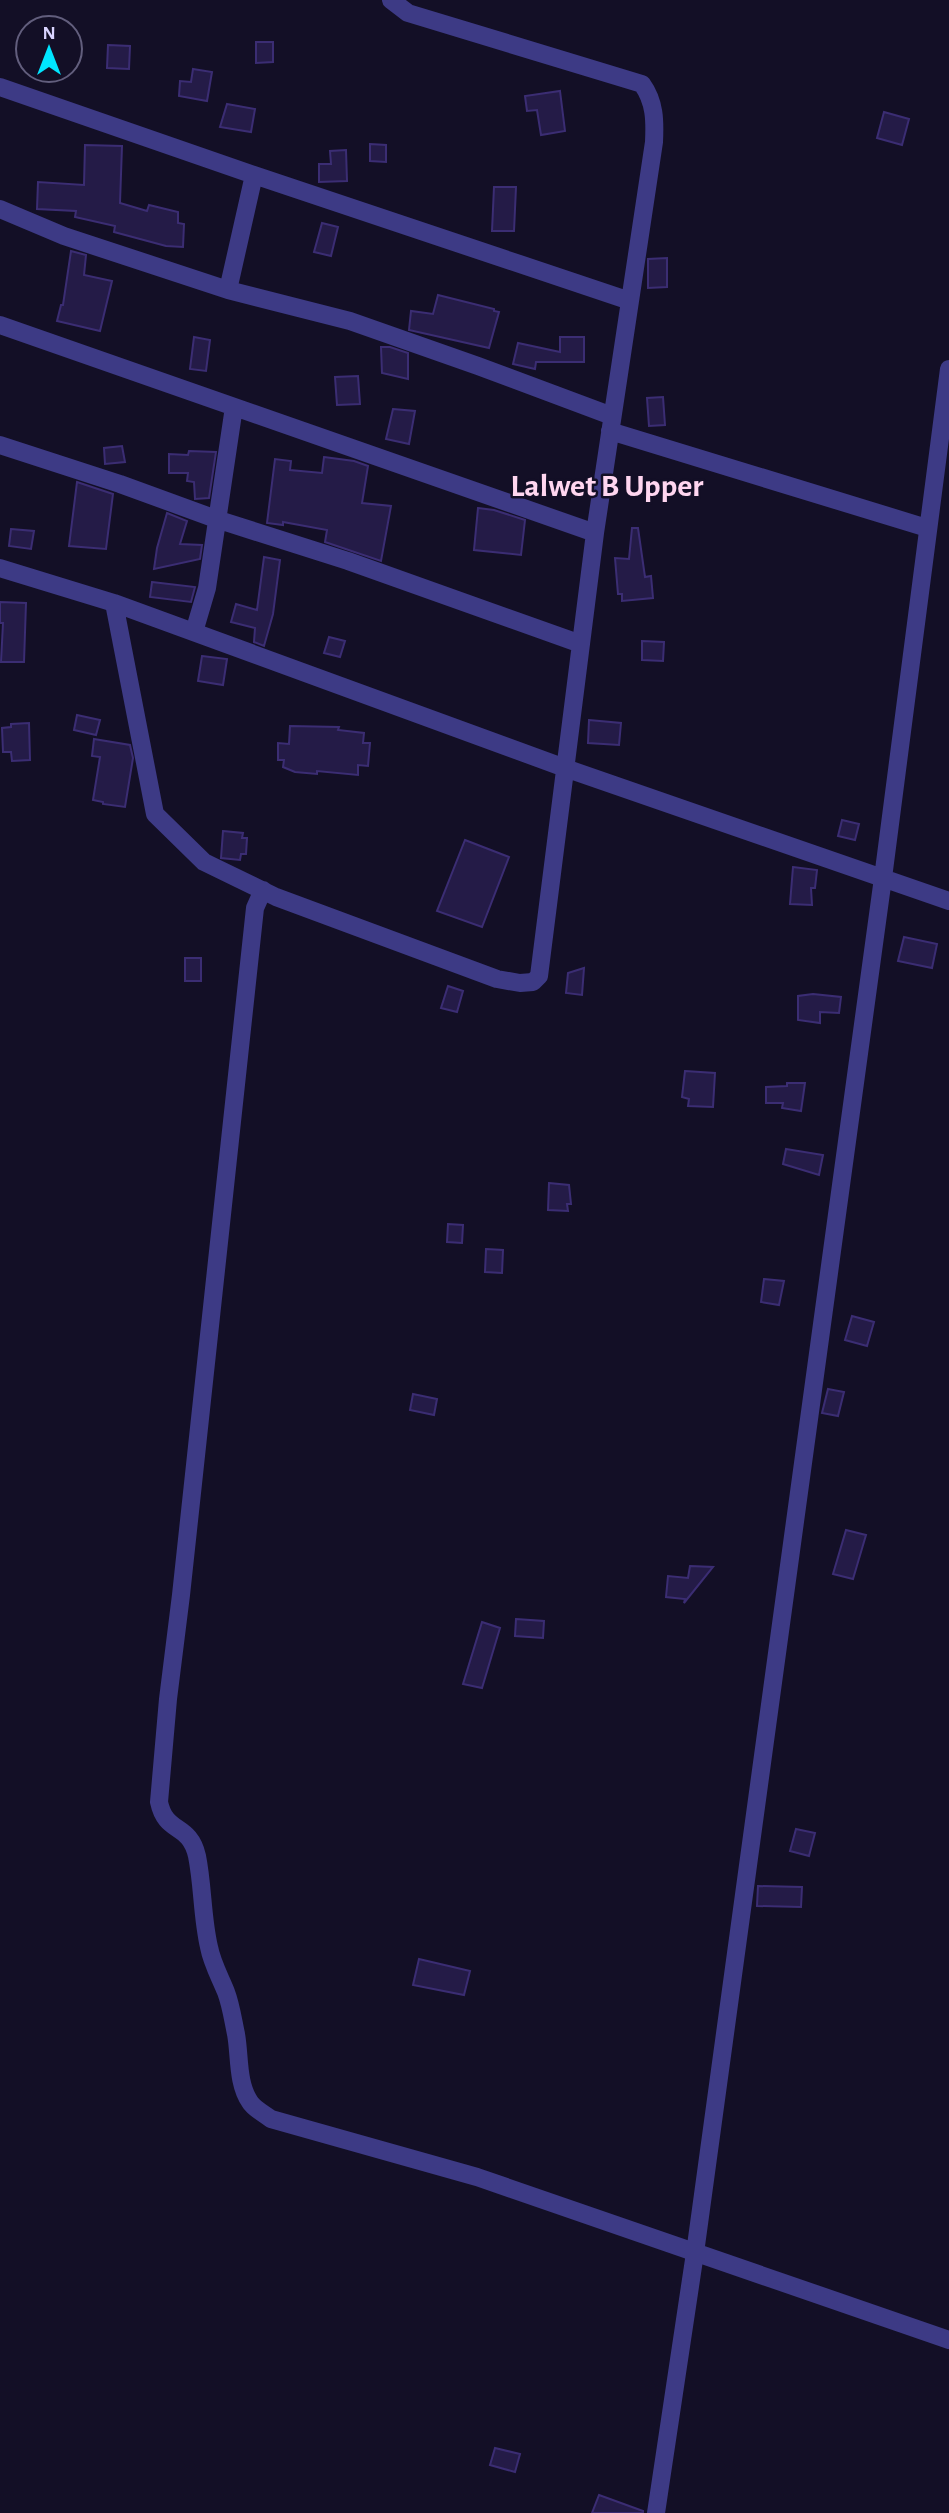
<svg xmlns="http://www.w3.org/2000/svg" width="949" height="2513" font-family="'Alegreya Sans',sans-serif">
  <rect width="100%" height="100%" fill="#130f26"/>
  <!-- building -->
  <path fill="#241b47" stroke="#3b2d73" stroke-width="2" d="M256 42H273V62L256 63Z
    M108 45 130 46 129 69 107 68Z
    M193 69 212 72 207 101 179 96 180 81 191 82Z
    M560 91 565 131 541 135 537 110 527 111 525 96Z
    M227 104 255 109 251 132 220 127Z
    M884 112 909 119 902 145 877 138Z
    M370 144 386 145V162L370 161Z
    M85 145 122 146 120 203 147 211 149 205 178 212V223L184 224 183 247 166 246 114 232 115 226 75 217 76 211 37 209 38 182 84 185Z
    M346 150 347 181 319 182V164H331L330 151Z
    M494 187H516L514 231H492Z
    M322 223 338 227 331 256 314 252Z
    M71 251 86 255 84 275 112 281 100 331 57 321 61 305H63Z
    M667 258V287L648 288V259Z
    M438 295 494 309V311L499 312 489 348 409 330 411 311 433 314Z
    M194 337 210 340 206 371 190 369Z
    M560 337H584V362H536L535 369 513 364 518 343 560 352Z
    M381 347H390L408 353V379L382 373Z
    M358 376 360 404 337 405 335 377Z
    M663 397 665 425 649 426 647 398Z
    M393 409 415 411 409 444 386 439Z
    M122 446 125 462 105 464 104 448Z
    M189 451 216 452 209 498 195 499 194 482 187 481 188 473H169V454L188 455Z
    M324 457 354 461 368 466 362 503 391 506 381 561 325 542 327 530 283 522V525L267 523 275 459 291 461 290 470 322 473Z
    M77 482 113 494 106 549 69 546Z
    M478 508 494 510 525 520 521 555 474 550Z
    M167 513 187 521 180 544 202 545 200 559 154 569 157 548Z
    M632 528H638L645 577 651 576 653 598 622 601V594H618L615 558 629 559Z
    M11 529 34 531 31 549 9 546Z
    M264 557 280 560 273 614 264 646 254 642 255 628 231 622 236 604 257 610Z
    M152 582 195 587 191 602 150 597Z
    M0 602 26 603 24 662H1L3 623H0Z
    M329 637 345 641 340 657 324 653Z
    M642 641 664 642 663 661 642 660Z
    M202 656 227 659 223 685 198 681Z
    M77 715 100 720 96 735 74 730Z
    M589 720 621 723 619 745 588 743Z
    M29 723 30 760 12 761 11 752H3L2 728 11 727V724Z
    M290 726 339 727 338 730 364 733 363 743H370L368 766 358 765V775L317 771V774L295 772 283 767 284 760H278V743L289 744Z
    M94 739 130 745 133 758 125 807 103 804V802L93 800 100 757 92 756Z
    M842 820 859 824 855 840 838 836Z
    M223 831 243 833 242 838H247L246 854H241L240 860 221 858Z
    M465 840 509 857 482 927 437 911Z
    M793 867 817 870 815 888H811L812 905 790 904Z
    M904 937 937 944 932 968 898 961Z
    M185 958H201V981H185Z
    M584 968 582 995 566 993 568 973Z
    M448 986 463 991 457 1012 441 1008Z
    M813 994 841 997 839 1013 820 1012V1023L798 1020V996Z
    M685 1071 715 1073 713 1107 688 1106 689 1099 682 1097Z
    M787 1083H805L801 1111 782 1108 783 1103H766V1087L787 1086Z
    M786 1149 823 1155 819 1175 783 1164Z
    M549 1183 569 1185 571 1204H567L568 1211 548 1210Z
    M448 1224 463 1225 462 1243 447 1242Z
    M486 1249 503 1250 502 1273 485 1272Z
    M764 1279 784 1281 779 1305 761 1302Z
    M852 1316 874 1322 867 1346 845 1340Z
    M828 1389 844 1392 838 1416 822 1413Z
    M413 1394 437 1399 434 1415 410 1410Z
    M846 1530 866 1535 853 1579 833 1574Z
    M690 1566 713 1567 684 1603 685 1599 666 1597 668 1576 688 1578Z
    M516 1619 544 1621 543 1638 515 1636Z
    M482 1622 500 1628 482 1688 463 1684Z
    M796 1829 815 1833 809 1856 790 1851Z
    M758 1886 802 1887 801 1907 757 1906Z
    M419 1959 470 1971 464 1995 413 1985Z
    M495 2448 520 2454 515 2472 490 2465Z
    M599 2495 643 2511V2513H592Z"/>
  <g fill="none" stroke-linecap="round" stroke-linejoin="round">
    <!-- minor -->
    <path stroke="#3d3a85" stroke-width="18" d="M0 87 254 175 630 301
      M0 209 64 236 228 290 350 321 478 366 612 416
      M228 290 254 175
      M0 325 595 533
      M610 431 927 528
      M0 445 120 484 216 519 348 561 581 644
      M0 568 114 603 565 768 949 901
      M114 603 155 814 204 862 276 897 497 979 520 983 533 982 539 976 595 533 654 142C655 121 655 102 642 84L408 13 391 0
      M194 632 207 588 234 407
      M263 890 255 908 181 1595 168 1699 159 1802C166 1835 189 1822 197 1856 203 1886 202 1917 209 1947 212 1963 220 1977 226 1992 231 2005 233 2020 236 2034 240 2056 237 2083 250 2102 254 2109 265 2114 271 2119L477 2177 949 2340
      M656 2513 695 2253 883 878 949 369"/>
  </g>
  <g text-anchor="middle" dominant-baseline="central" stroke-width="5" stroke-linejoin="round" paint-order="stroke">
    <!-- quarter labels -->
    <g font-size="32" font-weight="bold" fill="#ffd6f0" stroke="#130f26">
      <text x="607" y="486">Lalwet B Upper</text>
    </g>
  </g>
  <!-- north arrow -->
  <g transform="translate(49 49)"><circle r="33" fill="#130f26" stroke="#625e7d" stroke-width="2"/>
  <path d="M0-5L12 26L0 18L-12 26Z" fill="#00e5ff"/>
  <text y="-10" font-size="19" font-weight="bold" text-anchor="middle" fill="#d9d4ff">N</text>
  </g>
</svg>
